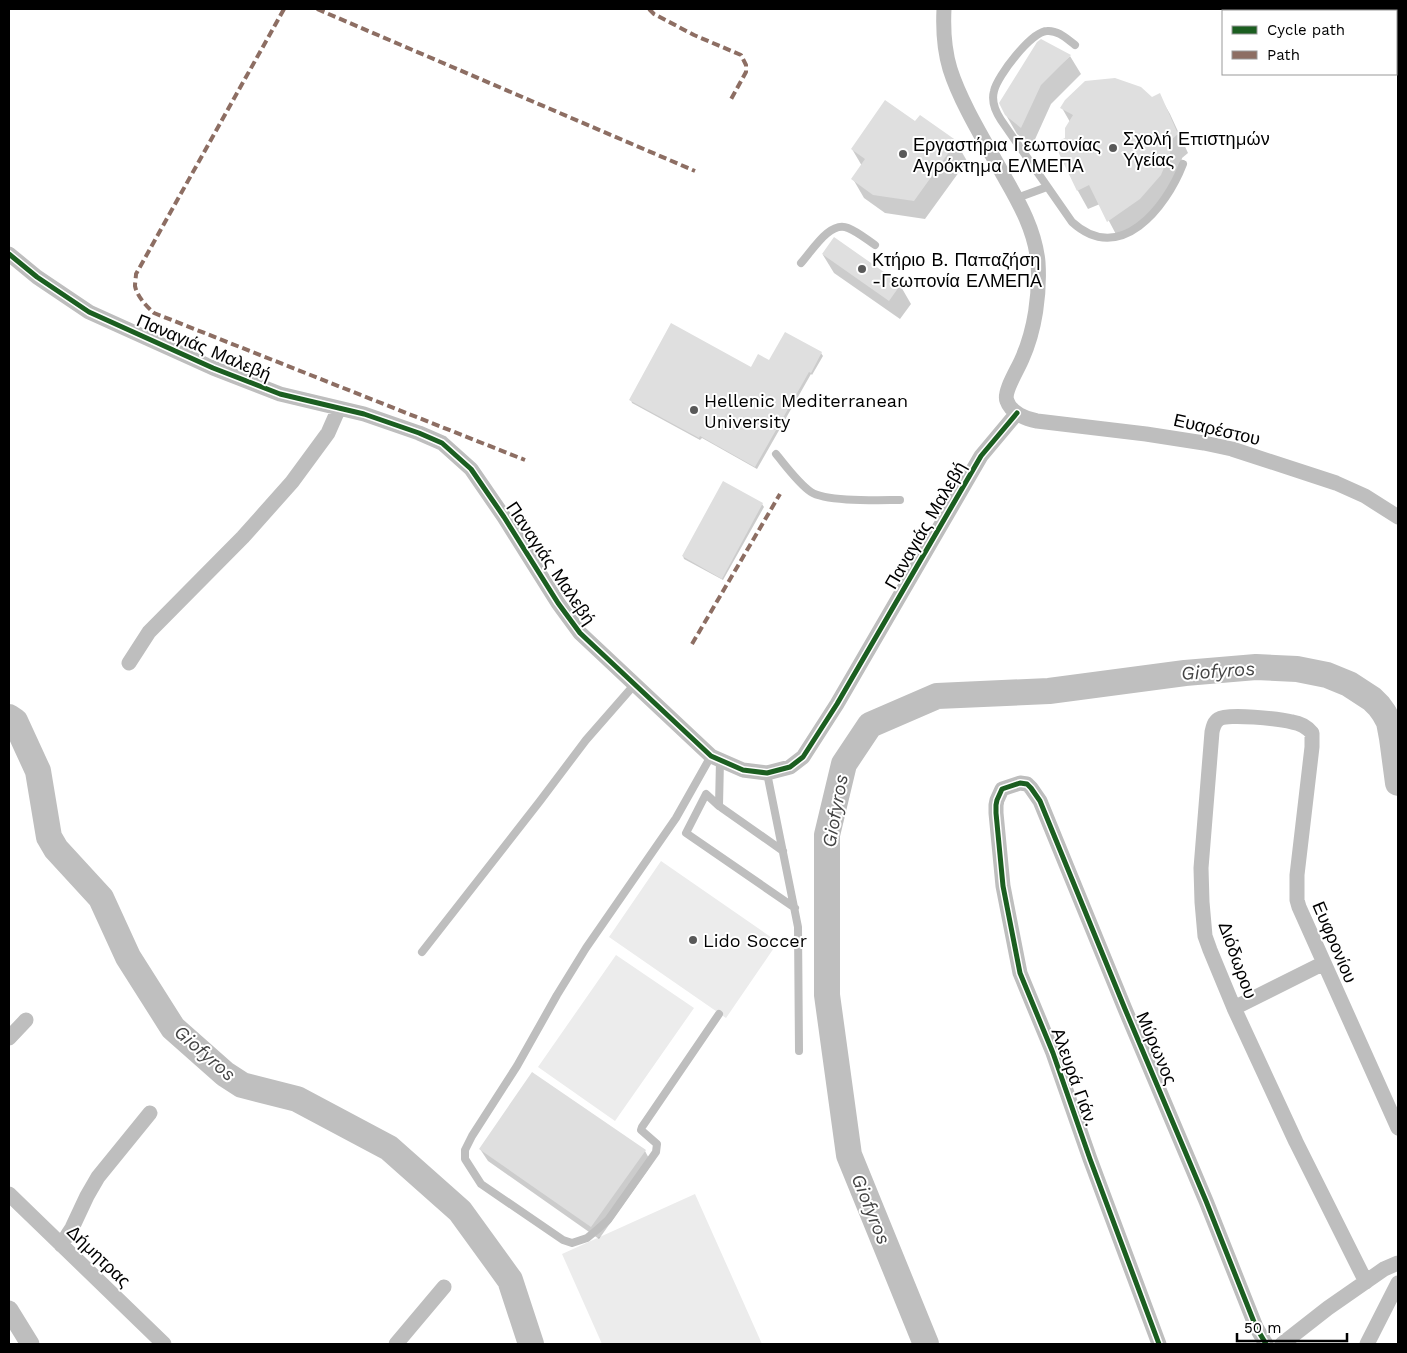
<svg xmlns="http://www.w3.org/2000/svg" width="1407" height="1353" font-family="'Work Sans',sans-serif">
  <rect width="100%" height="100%" fill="#fff"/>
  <!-- green -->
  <path fill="#ececec" d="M661 861 778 942 726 1018 609 937Z
    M616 955 694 1008 615 1121 538 1067Z
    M695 1194 762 1344H602L562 1254Z"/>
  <!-- shadow -->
  <path fill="#0003" d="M1070 56 1081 74 1051 104 1032 146 1017 134 1006 115Z
    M1159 95 1170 114 1188 153 1182 158 1180 172 1150 218 1119 240 1100 204 1088 209 1078 191 1056 144 1066 139 1070 122 1062 108 1152 99Z
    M915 123 956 142 967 161 925 219 885 213 864 198 853 179 862 166 852 149Z
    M834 239 900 285 911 304 900 319 834 273 823 255Z
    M821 353 823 356 812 375 811 374 757 469 702 438 700 440 632 403 631 400 752 369 769 362Z
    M762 504 764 507 723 580 684 559 683 556Z
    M480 1149 645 1151 652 1164 599 1239 488 1161Z"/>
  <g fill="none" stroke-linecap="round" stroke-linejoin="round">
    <!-- river -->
    <path stroke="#bfbfbf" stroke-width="26" d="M9 717 15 721 38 771 49 837 56 849 101 898 128 957 173 1028 225 1074 242 1085 297 1099 389 1148 460 1211 510 1280 531 1344
      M926 1344 849 1155 827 995V835L844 764 870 725 937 696 1049 691 1185 673 1256 667 1297 669 1327 675 1349 684 1372 699 1379 706 1384 713 1389 722 1392 738 1398 783"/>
  </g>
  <!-- building -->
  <path fill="#dfdfdf" d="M1041 39 1071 55 1041 85 1021 128 1005 115 999 103 1037 42Z
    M1115 78 1141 87 1152 97 1160 93 1178 134 1172 139 1170 153 1161 175 1140 199 1107 222 1089 185 1077 191 1054 143 1065 138V128L1073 115 1060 108 1065 100 1085 81Z
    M885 100 915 121 920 115 957 141 914 201 873 195 851 179 865 159 851 149Z
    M834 237 901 284 889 301 822 254Z
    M671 323 751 367 758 354 769 360 785 332 822 352 811 373 809 372 755 467 700 436 699 438 629 400Z
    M723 481 763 503 722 579 682 556Z
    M532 1072 646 1150 591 1227 479 1149Z"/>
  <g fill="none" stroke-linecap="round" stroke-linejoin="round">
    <!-- service -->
    <path stroke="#bebebe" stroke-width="8" d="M1075 45C1067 39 1058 30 1047 31 1032 31 997 76 994 91 991 102 995 111 1001 120L1072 222C1120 266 1166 208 1183 164
      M1017 198 1047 187
      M801 263C812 251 830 220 848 228 858 232 866 239 875 245
      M776 454C786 466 798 483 811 492 826 502 879 500 900 500
      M711 756 676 818 586 948 557 995 517 1066 472 1136 465 1150V1159L481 1184 563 1240 572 1243 587 1238 598 1229 608 1220 656 1152 657 1144 641 1130 642 1127 719 1014
      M720 760 719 806 783 851
      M767 773 798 927 799 1051
      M719 806 706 794 686 833 795 908
      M422 952 540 801 586 740 635 684"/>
    <!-- minor -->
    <path stroke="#bebebe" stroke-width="15" d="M944 9C943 29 944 49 950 69 961 104 987 145 1005 178 1020 204 1035 231 1038 262 1040 294 1035 330 1022 359 1018 369 1003 392 1007 401 1011 413 1026 419 1037 421L1146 434 1204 443 1232 449 1336 483 1365 496 1398 517
      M1304 9 1308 11
      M1396 65 1398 67
      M9 254 37 277 89 312 213 368 280 394 364 414 419 433 442 443 471 469 504 517 558 603 580 633 711 756 743 770 767 773 790 767 803 757 837 704 981 456 1017 413
      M129 663 149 632 243 537 292 482 328 433 339 408
      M1234 1008 1324 963
      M9 1038 26 1020
      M9 1194 164 1344
      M61 1245 72 1228 87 1196 98 1177 150 1113
      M1366 1282 1296 1142 1234 1008 1210 950 1205 936 1202 902 1201 868 1212 732C1213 727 1214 722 1219 719 1227 713 1280 719 1292 722 1299 723 1307 727 1312 733V747L1297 875V900L1299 907 1398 1128
      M396 1344 444 1287
      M1159 1344 1090 1159 1053 1053 1020 973 1003 886 996 813V805L997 800 1002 789 1020 783 1027 784 1031 788 1040 801 1125 1009 1206 1201 1256 1327 1266 1344
      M1282 1344 1328 1308 1384 1269 1398 1263
      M1367 1344 1398 1283"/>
    <!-- tertiary -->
    <path stroke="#bebebe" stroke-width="19" d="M9 1310 30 1344"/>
    <!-- quiet -->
    <path stroke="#8d6e63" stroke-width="4" stroke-dasharray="8 4" stroke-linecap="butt" d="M284 9 136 274C136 277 135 282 135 286 137 296 146 306 154 313L525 460
      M317 9 695 171
      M649 9 654 14 694 35 741 55 746 65V72L730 101
      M692 644 780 494"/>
    <!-- cycleway casing -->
    <g stroke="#fff" stroke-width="8">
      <path id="cycleway" d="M9 254 37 277 89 312 213 368 280 394 364 414 419 433 442 443 471 469 504 517 558 603 580 633 711 756 743 770 767 773 790 767 803 757 837 704 981 456 1017 413
        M1159 1344 1090 1159 1053 1053 1020 973 1003 886 996 813V805L997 800 1002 789 1020 783 1027 784 1031 788 1040 801 1125 1009 1206 1201 1256 1327 1266 1344"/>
    </g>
    <!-- cycleway -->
    <use href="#cycleway" stroke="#1b5e20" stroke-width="5"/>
  </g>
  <!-- markers -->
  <g fill="#595959" stroke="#fff" stroke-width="2">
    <circle cx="1113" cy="148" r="5"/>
    <circle cx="903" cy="154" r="5"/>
    <circle cx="862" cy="269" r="5"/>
    <circle cx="694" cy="410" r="5"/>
    <circle cx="693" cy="940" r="5"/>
  </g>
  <g text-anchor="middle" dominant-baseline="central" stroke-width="4" stroke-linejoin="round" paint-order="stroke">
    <!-- poi labels -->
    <g font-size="18" fill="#000" stroke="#fff" text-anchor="start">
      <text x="1123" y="138">Σχολή Επιστημών<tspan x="1123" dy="21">Υγείας</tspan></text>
      <text x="913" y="144">Εργαστήρια Γεωπονίας<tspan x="913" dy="21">Αγρόκτημα ΕΛΜΕΠΑ</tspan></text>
      <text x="872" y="259">Κτήριο Β. Παπαζήση<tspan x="872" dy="21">-Γεωπονία ΕΛΜΕΠΑ</tspan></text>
      <text x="704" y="400">Hellenic Mediterranean<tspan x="704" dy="21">University</tspan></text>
      <text x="703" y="940">Lido Soccer</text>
    </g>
    <!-- street labels -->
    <g font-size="18" fill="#000" stroke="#fff">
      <text transform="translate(204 347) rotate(23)">Παναγιάς Μαλεβή</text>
      <text transform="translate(1217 429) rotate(13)">Ευαρέστου</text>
      <text transform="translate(925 525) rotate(-60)">Παναγιάς Μαλεβή</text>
      <text transform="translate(551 563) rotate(56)">Παναγιάς Μαλεβή</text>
      <text transform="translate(1335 942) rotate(67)">Ευφρονίου</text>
      <text transform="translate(1238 960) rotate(70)">Διόδωρου</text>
      <text transform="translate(1157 1048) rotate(67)">Μύρωνος</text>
      <text transform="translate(1075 1077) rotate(70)">Αλευρά Γιάν.</text>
      <text transform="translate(99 1256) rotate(44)">Δήμητρας</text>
    </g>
    <!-- water labels -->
    <g font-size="19" font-style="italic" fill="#444" stroke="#fff">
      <text transform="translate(1218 671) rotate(-4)">Giofyros</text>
      <text transform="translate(835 811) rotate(-80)">Giofyros</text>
      <text transform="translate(205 1053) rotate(41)">Giofyros</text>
      <text transform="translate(871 1209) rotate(68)">Giofyros</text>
    </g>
  </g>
  <!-- border -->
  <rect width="1407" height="1353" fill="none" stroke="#000000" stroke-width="20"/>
  <!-- legend -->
  <rect x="1222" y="10" width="175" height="65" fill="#ffffff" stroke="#999999"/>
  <rect x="1232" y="26" width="25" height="8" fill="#1b5e20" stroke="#999999"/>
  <text x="1267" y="35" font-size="15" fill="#000000">Cycle path</text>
  <rect x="1232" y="51" width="25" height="8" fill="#8d6e63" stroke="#999999"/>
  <text x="1267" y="60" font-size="15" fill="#000000">Path</text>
  <!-- scale -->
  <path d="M1237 1333v8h110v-8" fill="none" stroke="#000000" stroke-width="2.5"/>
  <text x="1244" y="1333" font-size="15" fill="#000000" stroke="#ffffff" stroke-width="4" paint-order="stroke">50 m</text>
</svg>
